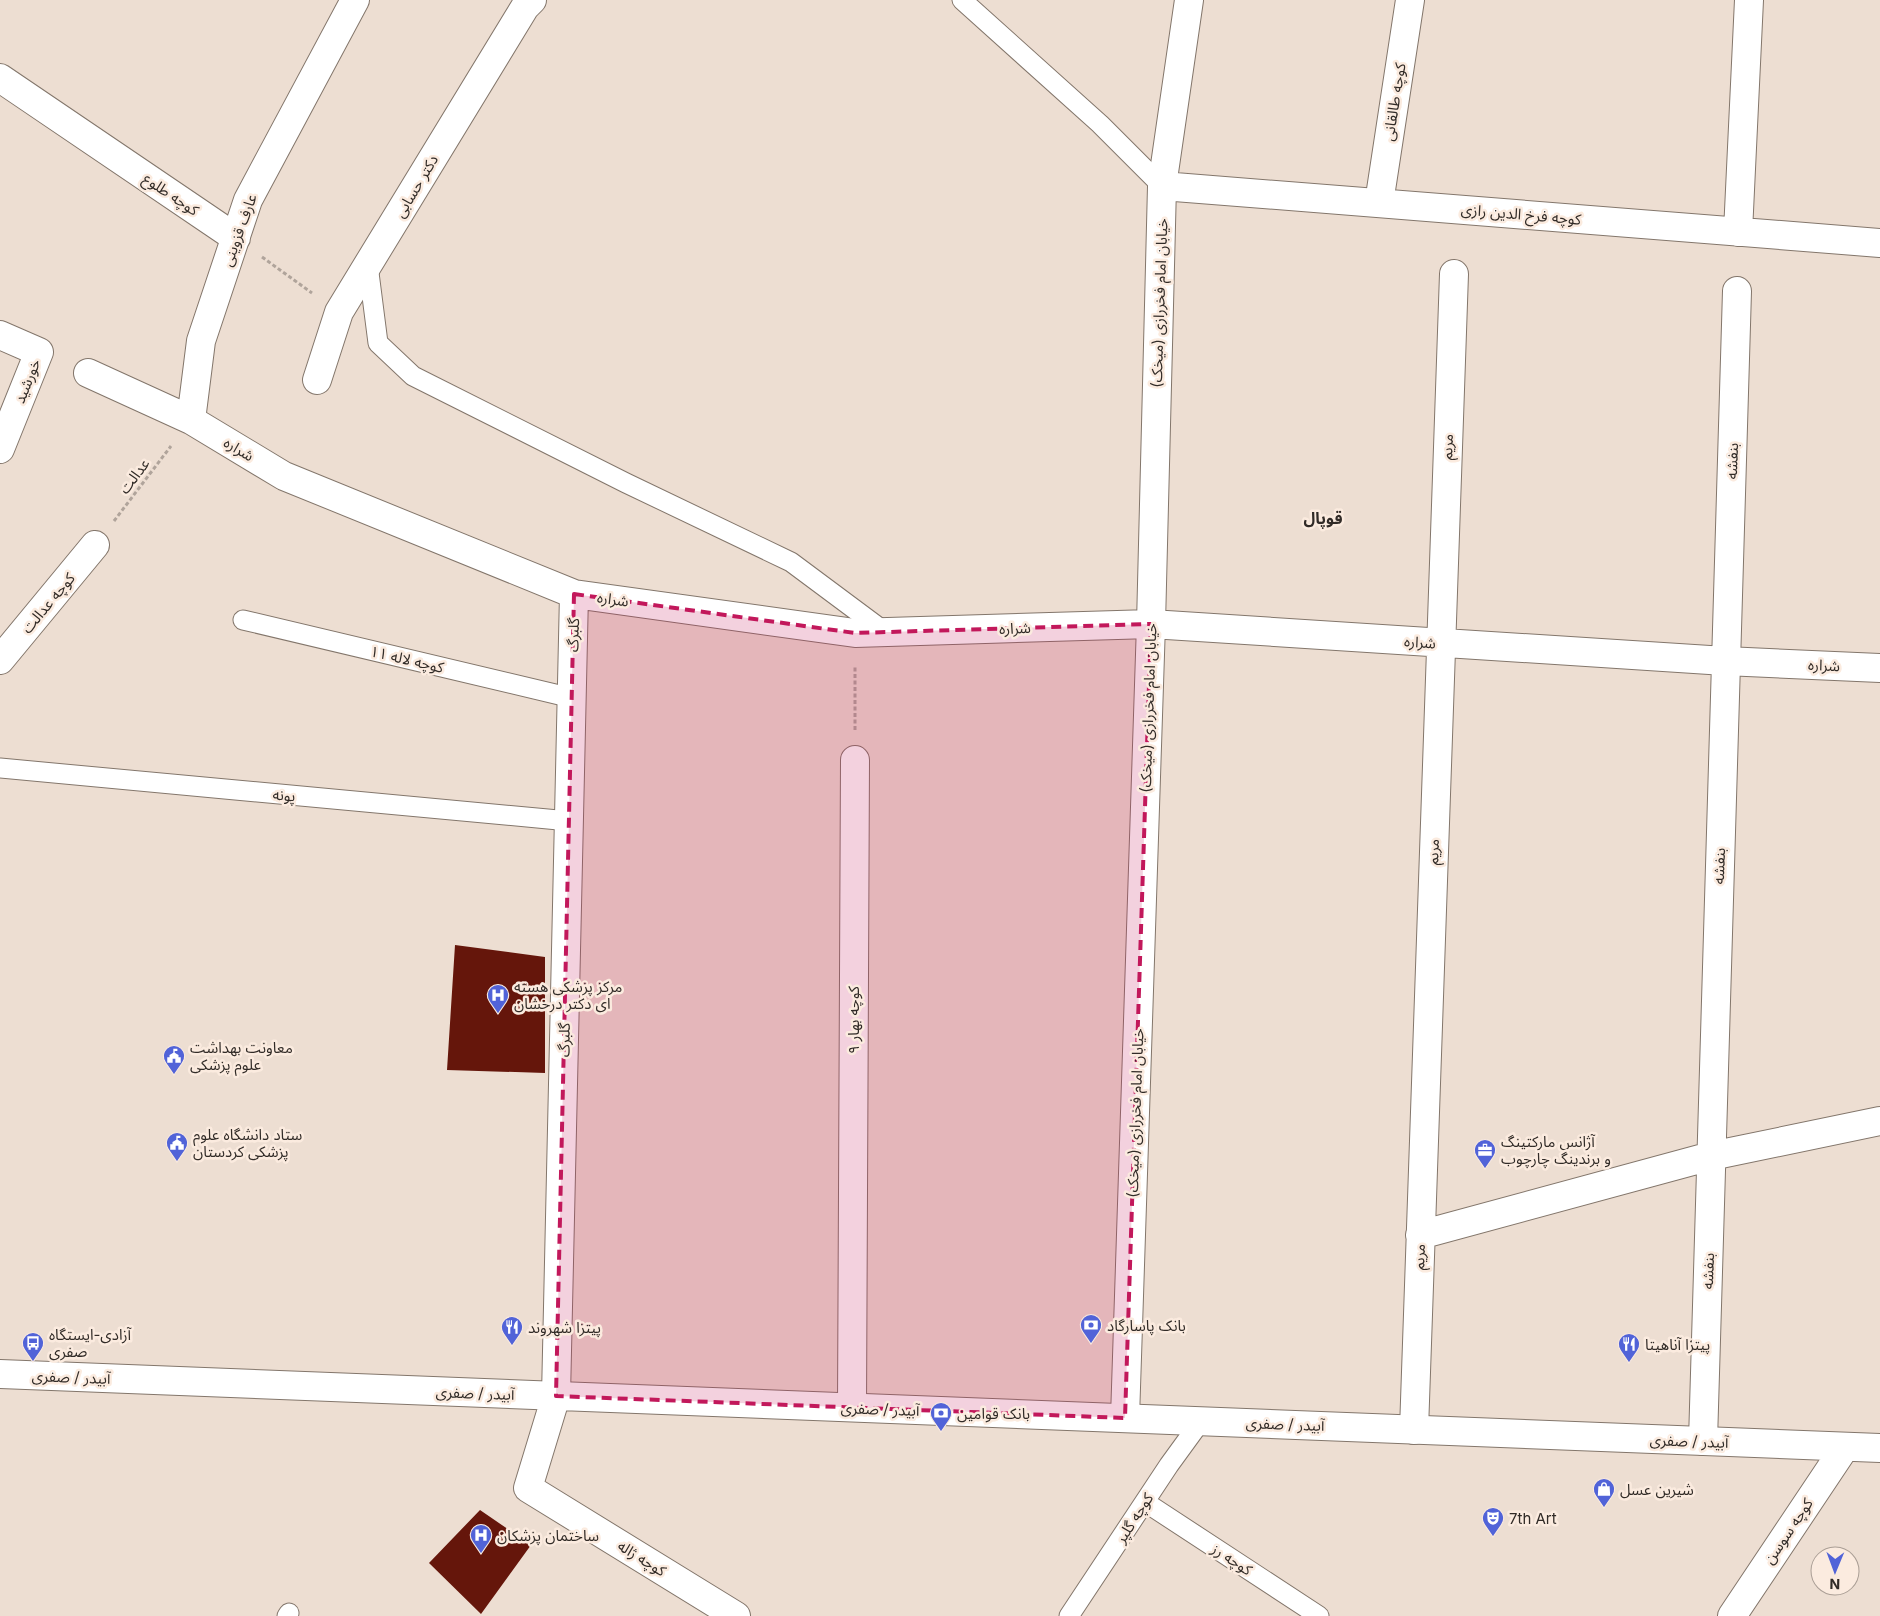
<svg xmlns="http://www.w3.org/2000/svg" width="1880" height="1616" font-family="Inter,'Noto Sans Arabic',sans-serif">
  <rect width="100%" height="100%" fill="#edded2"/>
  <!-- building -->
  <path fill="#65160b" d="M455 945 545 957V1073L447 1070Z
    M480 1510 531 1545 481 1614 429 1563Z"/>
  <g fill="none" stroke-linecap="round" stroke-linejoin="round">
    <!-- lane casing -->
    <g stroke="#83766b" stroke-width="21">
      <path id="lane" d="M962 0 1100 124 1162 186
        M368 265 378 343 413 376 626 483 791 562 885 632
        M243 620 572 698
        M0 768 569 821
        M1145 1502 1319 1616
        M287 1616 289 1613
        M1069 1616 1169 1465 1201 1421"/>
    </g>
    <!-- street casing -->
    <g stroke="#83766b" stroke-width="30">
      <path id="street" d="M0 78 236 238
        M1162 186 1880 243
        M1379 203 1410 0
        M1738 232 1749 0
        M0 335 39 352 0 449
        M88 373 191 420 284 476 574 594 855 633 1151 624 1725 661 1880 668
        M317 380 339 312 525 7 532 0
        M191 420 201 341 248 200 355 0
        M0 660 95 545
        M1420 1235 1711 1156 1880 1121
        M556 1396 574 594
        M852 1407 855 760
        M1125 1418 1151 624 1162 186 1189 0
        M1414 1430 1454 274
        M1703 1441 1737 291"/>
    </g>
    <!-- secondary casing -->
    <g stroke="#83766b" stroke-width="30">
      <path id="secondary" d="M0 1374 1880 1448
        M556 1396 528 1488 736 1616
        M1732 1616 1845 1447"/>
    </g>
    <!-- path -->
    <path stroke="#b0a49b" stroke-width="3" stroke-dasharray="4 2.5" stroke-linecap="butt" d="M262 257 312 293
      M114 521 171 446
      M855 730V666"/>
    <!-- lane -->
    <use href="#lane" stroke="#fff" stroke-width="19"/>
    <!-- street -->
    <use href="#street" stroke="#fff" stroke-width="28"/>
    <!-- secondary -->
    <use href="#secondary" stroke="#fff" stroke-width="28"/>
  </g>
  <!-- marked area -->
  <path fill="#c2185b" fill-opacity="0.2" stroke="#c2185b" stroke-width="4" stroke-dasharray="10 6" stroke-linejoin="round" d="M574 594 855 633 1151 624 1125 1418 556 1396Z"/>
  <!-- icons -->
  <defs>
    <g id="hospital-pin" transform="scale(1.125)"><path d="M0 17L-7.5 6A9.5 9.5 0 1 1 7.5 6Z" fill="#5163d8" stroke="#fbebdf"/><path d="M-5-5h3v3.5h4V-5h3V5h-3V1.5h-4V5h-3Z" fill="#fff"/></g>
    <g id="civic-pin" transform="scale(1.125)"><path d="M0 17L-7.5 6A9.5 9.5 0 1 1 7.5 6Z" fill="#5163d8" stroke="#fbebdf"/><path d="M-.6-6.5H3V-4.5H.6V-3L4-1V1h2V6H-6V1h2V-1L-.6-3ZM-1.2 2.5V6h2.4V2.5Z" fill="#fff"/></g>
    <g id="office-pin" transform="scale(1.125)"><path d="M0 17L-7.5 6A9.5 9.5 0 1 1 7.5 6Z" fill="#5163d8" stroke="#fbebdf"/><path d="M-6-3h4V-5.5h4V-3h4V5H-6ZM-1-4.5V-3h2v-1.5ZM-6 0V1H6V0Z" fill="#fff"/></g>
    <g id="bank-pin" transform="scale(1.125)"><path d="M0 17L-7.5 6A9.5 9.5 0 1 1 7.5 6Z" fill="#5163d8" stroke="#fbebdf"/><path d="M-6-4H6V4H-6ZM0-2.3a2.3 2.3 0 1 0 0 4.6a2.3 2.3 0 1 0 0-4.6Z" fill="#fff"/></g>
    <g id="restaurant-pin" transform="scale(1.125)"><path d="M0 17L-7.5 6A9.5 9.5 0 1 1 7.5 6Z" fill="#5163d8" stroke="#fbebdf"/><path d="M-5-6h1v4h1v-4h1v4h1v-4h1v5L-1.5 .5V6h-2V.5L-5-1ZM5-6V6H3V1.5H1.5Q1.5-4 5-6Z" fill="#fff"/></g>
    <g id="bus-pin" transform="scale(1.125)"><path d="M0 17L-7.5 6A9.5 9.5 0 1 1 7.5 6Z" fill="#5163d8" stroke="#fbebdf"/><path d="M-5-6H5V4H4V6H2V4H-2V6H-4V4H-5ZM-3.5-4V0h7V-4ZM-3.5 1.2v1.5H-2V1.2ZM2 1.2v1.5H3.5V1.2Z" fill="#fff"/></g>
    <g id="shop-pin" transform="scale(1.125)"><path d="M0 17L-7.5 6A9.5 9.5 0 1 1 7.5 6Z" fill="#5163d8" stroke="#fbebdf"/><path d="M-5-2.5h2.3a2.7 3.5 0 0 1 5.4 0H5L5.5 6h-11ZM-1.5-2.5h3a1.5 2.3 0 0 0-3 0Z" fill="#fff"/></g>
    <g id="theatre-pin" transform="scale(1.125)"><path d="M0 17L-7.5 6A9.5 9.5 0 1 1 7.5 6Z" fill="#5163d8" stroke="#fbebdf"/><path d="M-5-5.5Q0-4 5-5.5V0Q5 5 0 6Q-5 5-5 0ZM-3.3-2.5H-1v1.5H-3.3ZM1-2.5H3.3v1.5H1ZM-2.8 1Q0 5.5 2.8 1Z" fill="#fff"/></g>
  </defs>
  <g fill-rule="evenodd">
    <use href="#hospital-pin" x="498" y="995"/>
    <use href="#civic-pin" x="174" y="1056"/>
    <use href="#civic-pin" x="177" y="1143"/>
    <use href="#office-pin" x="1485" y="1150"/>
    <use href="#bank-pin" x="1091" y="1325"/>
    <use href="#restaurant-pin" x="512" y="1327"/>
    <use href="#bus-pin" x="33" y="1343"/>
    <use href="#restaurant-pin" x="1629" y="1344"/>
    <use href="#bank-pin" x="941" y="1413"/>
    <use href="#shop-pin" x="1604" y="1489"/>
    <use href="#theatre-pin" x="1493" y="1518"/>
    <use href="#hospital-pin" x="481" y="1535"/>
  </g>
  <g text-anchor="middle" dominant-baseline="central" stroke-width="5" stroke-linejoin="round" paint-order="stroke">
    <!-- street labels -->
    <g font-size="15" fill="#312b27" stroke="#fbebdf">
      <text transform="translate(1394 102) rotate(-81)">کوچه طالقانی</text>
      <text transform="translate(416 186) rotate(-59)">دکتر حسابی</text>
      <text transform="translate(171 194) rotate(34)">کوچه طلوع</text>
      <text transform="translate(1521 214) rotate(5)">کوچه فرخ الدین رازی</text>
      <text transform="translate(239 230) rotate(-70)">عارف قزوینی</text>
      <text transform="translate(1159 303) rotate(-88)">خیابان امام فخررازی (میخک)</text>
      <text transform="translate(27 381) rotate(-68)">خورشید</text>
      <text transform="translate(1447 447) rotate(-88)">مریم</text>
      <text transform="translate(239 449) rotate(31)">شراره</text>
      <text transform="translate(1732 461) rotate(-88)">بنفشه</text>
      <text transform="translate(134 476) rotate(-53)">عدالت</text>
      <text transform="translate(613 599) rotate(8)">شراره</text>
      <text transform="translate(48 603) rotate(-50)">کوچه عدالت</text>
      <text transform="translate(1015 628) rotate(-2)">شراره</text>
      <text transform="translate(573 635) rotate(-88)">گلبرگ</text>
      <text transform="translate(1420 642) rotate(4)">شراره</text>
      <text transform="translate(407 659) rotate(13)">کوچه لاله ۱۱</text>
      <text transform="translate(1824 665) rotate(3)">شراره</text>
      <text transform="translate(1148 708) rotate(-88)">خیابان امام فخررازی (میخک)</text>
      <text transform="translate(284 795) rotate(5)">پونه</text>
      <text transform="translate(1433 852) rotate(-88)">مریم</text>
      <text transform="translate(1719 866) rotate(-88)">بنفشه</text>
      <text transform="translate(853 1020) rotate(-90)">کوچه بهار ۹</text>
      <text transform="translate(564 1040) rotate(-89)">گلبرگ</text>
      <text transform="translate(1135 1113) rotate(-88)">خیابان امام فخررازی (میخک)</text>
      <text transform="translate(1419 1257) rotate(-88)">مریم</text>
      <text transform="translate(1708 1271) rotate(-88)">بنفشه</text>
      <text transform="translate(71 1377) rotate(2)">آبیدر / صفری</text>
      <text transform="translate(475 1393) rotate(2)">آبیدر / صفری</text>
      <text transform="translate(880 1409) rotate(2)">آبیدر / صفری</text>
      <text transform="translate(1285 1424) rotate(2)">آبیدر / صفری</text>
      <text transform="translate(1689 1441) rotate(2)">آبیدر / صفری</text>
      <text transform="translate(1134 1518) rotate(-57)">کوچه گلپر</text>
      <text transform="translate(1788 1531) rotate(-56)">کوچه سوسن</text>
      <text transform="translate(642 1558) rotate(32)">کوچه ژاله</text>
      <text transform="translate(1232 1559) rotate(33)">کوچه رز</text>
    </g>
    <!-- poi labels -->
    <g font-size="15" fill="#312b27" stroke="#fbebdf" text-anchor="start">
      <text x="514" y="986">مرکز پزشکی هسته<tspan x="514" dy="17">ای دکتر درخشان</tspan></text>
      <text x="190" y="1047">معاونت بهداشت<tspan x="190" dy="17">علوم پزشکی</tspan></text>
      <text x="193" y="1134">ستاد دانشگاه علوم<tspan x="193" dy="17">پزشکی کردستان</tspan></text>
      <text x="1501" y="1141">آژانس مارکتینگ<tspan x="1501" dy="17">و برندینگ چارچوب</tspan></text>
      <text x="1107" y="1325">بانک پاسارگاد</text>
      <text x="528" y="1327">پیتزا شهروند</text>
      <text x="49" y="1334">آزادی-ایستگاه<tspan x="49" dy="17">صفری</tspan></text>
      <text x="1645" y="1344">پیتزا آناهیتا</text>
      <text x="957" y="1413">بانک قوامین</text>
      <text x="1620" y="1489">شیرین عسل</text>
      <text x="1509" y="1518">7th Art</text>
      <text x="497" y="1535">ساختمان پزشکان</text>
    </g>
    <!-- neighbourhood labels -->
    <g font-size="16" font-weight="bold" fill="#312b27" stroke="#fbebdf">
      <text x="1323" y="518">قوپال</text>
    </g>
  </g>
  <!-- north arrow -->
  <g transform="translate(1835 1571) rotate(181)"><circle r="24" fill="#fbebdf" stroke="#aa9e95"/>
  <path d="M0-4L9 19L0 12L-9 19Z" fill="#5163d8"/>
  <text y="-8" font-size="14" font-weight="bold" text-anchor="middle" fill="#312b27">N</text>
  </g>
</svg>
